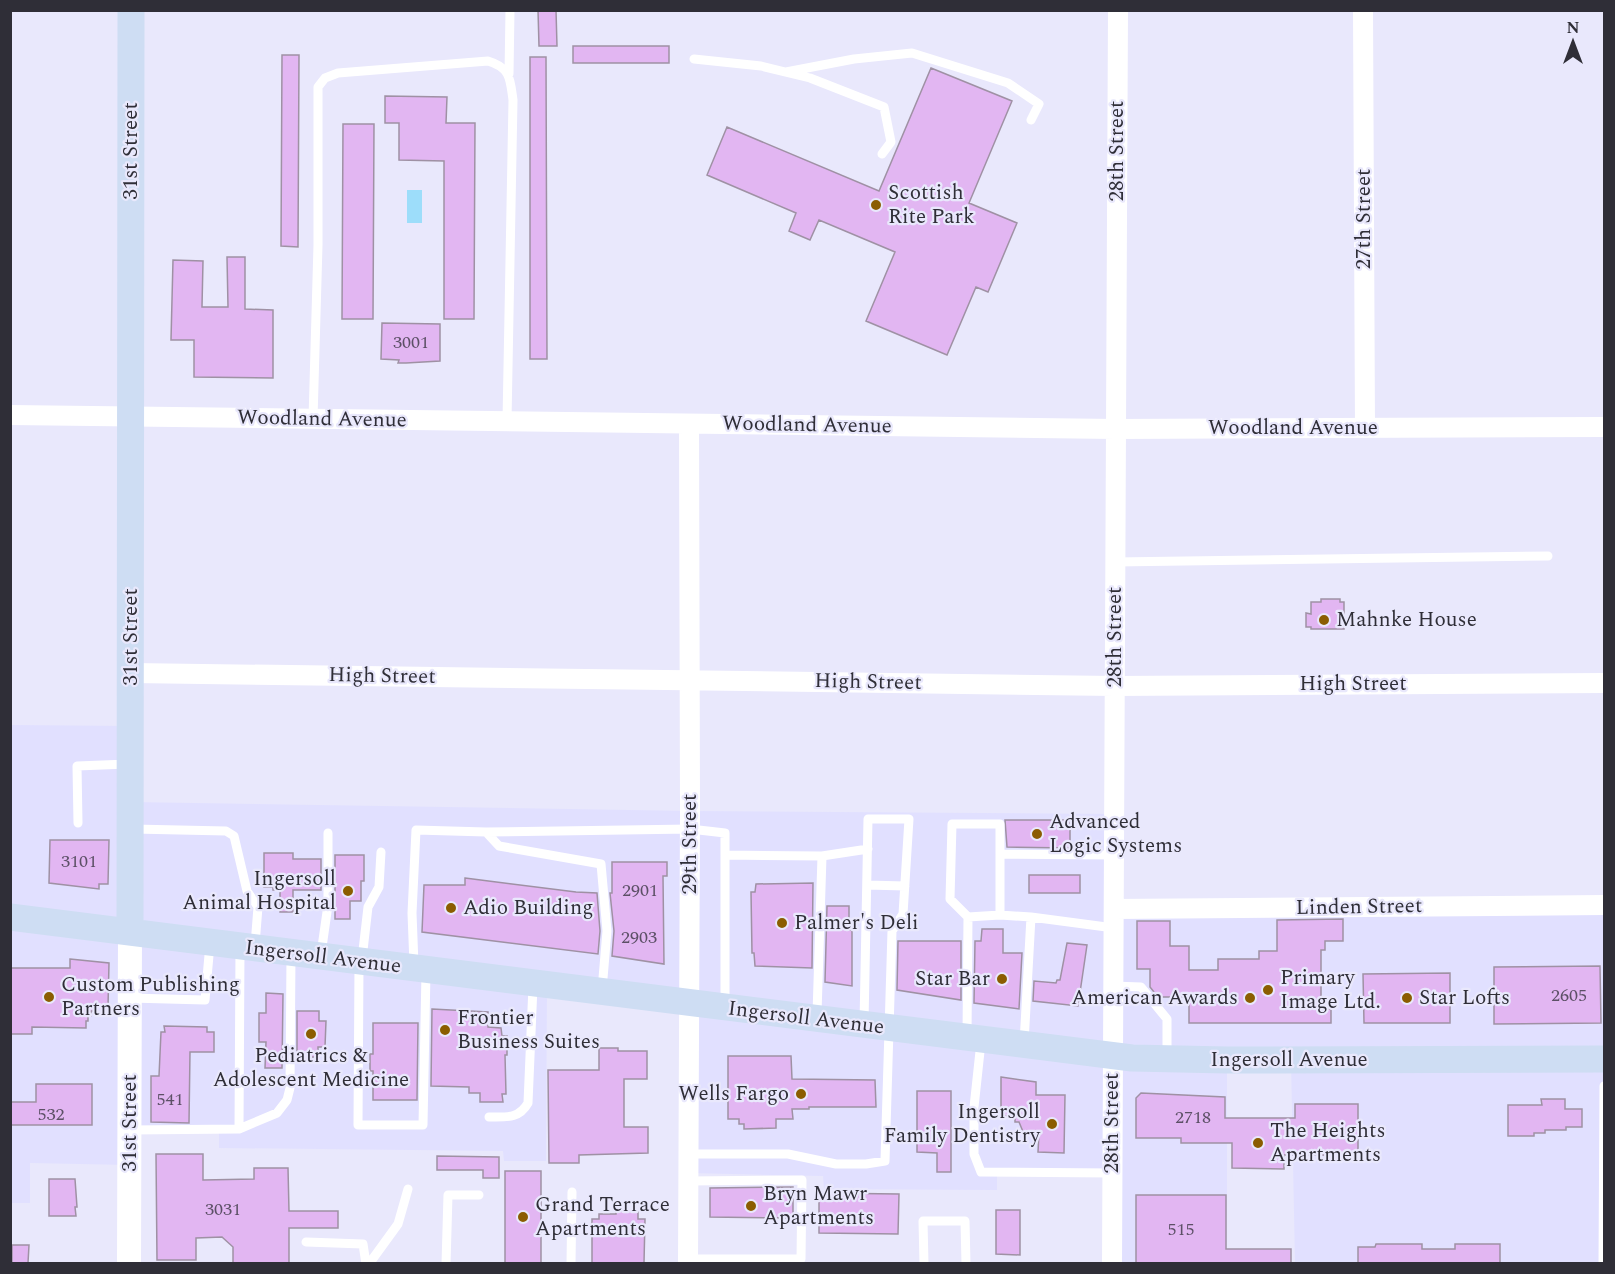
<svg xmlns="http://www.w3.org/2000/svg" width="1615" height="1274" font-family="Spectral,serif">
  <rect width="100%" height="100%" fill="#e9e8fc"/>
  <!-- built -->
  <path fill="#e1e0ff" d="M11 725 131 726V802L690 811 1114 814V909L1604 905 1603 1263H1295L1291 1061H1227V1263H1112V1169L997 1168V1190L824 1189 823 1176 689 1173 690 1003 547 985 546 1161H504L503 1151 219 1148V1131L130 1130 129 1165 30 1163V1203H11Z"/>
  <!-- water -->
  <path fill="#9dddfa" d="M407 190H422V223H407Z"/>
  <!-- building -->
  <path fill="#e2b6f2" stroke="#9f91a4" stroke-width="1.5" d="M538 10H556L557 46H539Z
    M573 46H669V63H573Z
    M282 55H299L298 247 281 246Z
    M530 57H546L547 359H530Z
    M931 68 1012 101 969 203 1017 223 988 292 976 287 947 355 866 321 895 252 819 220 810 240 789 231 796 213 707 175 727 127 879 191Z
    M385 96 447 97 446 123H475L474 319H444V161L399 160V123H385Z
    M343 124H374L373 319H342Z
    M227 257H245V309L273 310V378L194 377V340H171L173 260 203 261 202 307H228Z
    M382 323 440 324V361L406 363H398L399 360 381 359Z
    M1321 599H1340V602H1344V629H1311V627H1306V613L1311 614V602H1321Z
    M1005 820H1070V848L1007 847Z
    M50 840H109L108 884H99V889L49 883Z
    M264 853H293V859H321V890H293V912H280V890H273V887H264Z
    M335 855H364V881H361V901H350V919H335Z
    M612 862H667V876H663L664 964 612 956 614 931 610 893H612Z
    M1029 875H1080V893H1029Z
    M465 878 576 892 597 893 600 931 598 954 422 932 424 885H465Z
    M813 883 812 968 755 966 754 953H752L751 892H755L756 884Z
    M827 906H849V930H852V986L825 982Z
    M1343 919V941H1325V950H1321V1009H1331V1023H1189V997H1158L1150 987V969H1137V921H1170V946H1189V970H1218V959H1259V951H1277V920Z
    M982 929H1003V953H1022L1019 1009 974 1003 975 941H981Z
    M898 941H961V1000L897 990Z
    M1067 943 1087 945 1078 1006 1033 1001 1034 981 1056 983 1057 980H1060Z
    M70 959 109 963 108 1007H96V1011H91V1016H88V1021H86V1028L32 1027V1034H10V968H70Z
    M1600 966 1601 1023 1494 1024V967Z
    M1450 973V1023H1364L1363 974Z
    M266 993 283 994 282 1068H265L266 1042H259V1013H266Z
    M432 1009 488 1012V1027L501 1028 502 1036H507V1055H505L506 1094H502L503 1102H480V1093H469V1087L431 1086Z
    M297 1011H319V1021H326L325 1047H318V1057H297Z
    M373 1023H418L417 1100H373V1071H370V1054H373Z
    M164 1026 207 1027V1032H214V1052H190L189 1123 151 1122V1076H159L161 1032H165Z
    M599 1048H618V1051H647V1079H624V1127H648V1153L579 1155V1163H549L548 1070H599Z
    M728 1056H791L792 1079 875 1080 876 1107H809V1109H792L793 1119H776V1128L744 1129V1124H739V1119H728Z
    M1001 1077 1036 1082V1095H1065L1064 1153 1038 1152 1039 1133 1024 1134 1019 1122H1015V1116H1001Z
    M36 1084H92V1125H10V1102H36Z
    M917 1091H951V1172H937V1153L917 1152Z
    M1141 1093 1225 1097V1118H1295V1104H1358V1155H1284V1169L1232 1168V1143H1181V1138H1136V1098Z
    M1541 1099H1565V1109H1582V1127H1566V1130H1545V1133H1534V1136H1508V1105H1542Z
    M156 1154H203V1180L254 1179V1168H288L289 1211H338V1228H289V1263H233V1247L222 1237 196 1238V1260H157Z
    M437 1156 499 1157V1178H483V1170H437Z
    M505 1171H541V1263H505Z
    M49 1179H75L77 1207H75L76 1216H49Z
    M793 1187V1218L710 1217V1188Z
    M819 1193 899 1194 898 1234 819 1233Z
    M1136 1195H1226V1249H1291V1263H1136Z
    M996 1210H1020V1255L996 1254Z
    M616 1211 638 1212V1219H645L644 1263H592V1219H599V1214H616Z
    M1376 1244H1422V1249H1455V1244H1500V1263H1358V1247H1375Z
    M12 1245H29L28 1263H12Z"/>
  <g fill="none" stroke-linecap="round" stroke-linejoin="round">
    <!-- service -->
    <path stroke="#fff" stroke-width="9" d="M694 59 761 66 810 78 884 107 891 142 882 154
      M786 72 854 59 912 53 1008 83 1039 104 1031 120
      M509 74 510 10
      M313 419 318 245V87L325 78 338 73 488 61C511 68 510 79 513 100L507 421
      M1115 562 1548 556
      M78 823 77 766 128 764
      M133 829 226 831 234 836 247 891 258 907 255 945
      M486 832 690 829 725 833V1006
      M1000 854 1114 855
      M725 855 822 856 817 1014
      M822 856 868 849
      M867 885 905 886
      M1000 915 1031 917 1114 928
      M321 954 328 905V833
      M362 959 368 907 379 887 381 852
      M359 964 358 1125H423L426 972
      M414 965 412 913 416 830 486 832 499 846 601 864 607 931 602 990
      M1113 986 1141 987 1167 1019V1056
      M130 998 205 1000 210 944
      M967 1036 968 917 950 899 952 824H1000V915L968 917
      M981 1042 974 1107V1154L981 1172 1112 1173
      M1024 1043 1031 917
      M489 1117C506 1117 519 1119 528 1103L533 986
      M239 1129 240 949
      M130 1130 239 1129 277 1113 287 1100 290 1088 291 955
      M689 1154H788L836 1164H866L885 1161 892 931 903 914 909 819H868L864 1023
      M306 1242 363 1244 366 1264
      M688 1259H801L802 1180 689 1181
      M369 1264 398 1224 408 1189
      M446 1264 448 1195H479
      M571 1264 572 1192
      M924 1264 923 1221H965L966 1264
      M1603 1264 1604 1086"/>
    <!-- minor -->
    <path stroke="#fff" stroke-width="20" d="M1363 10 1365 428
      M10 415 1116 429 1604 427
      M131 673 1115 686 1604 683
      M1114 909 1604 905
      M688 1264 690 811 689 424
      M1112 1264 1118 10"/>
    <!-- tertiary -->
    <path stroke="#fff" stroke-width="24" d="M129 1264 130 932"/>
    <!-- secondary -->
    <path stroke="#ceddf3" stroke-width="27" d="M10 917 1132 1058 1227 1060 1604 1059
      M130 932 131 10"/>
  </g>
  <!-- markers -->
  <g fill="#8b5d01" stroke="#e9e8fc" stroke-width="2">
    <circle cx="876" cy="205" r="6"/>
    <circle cx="1324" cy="620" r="6"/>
    <circle cx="1037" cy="834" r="6"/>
    <circle cx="348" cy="891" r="6"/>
    <circle cx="451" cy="908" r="6"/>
    <circle cx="782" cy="923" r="6"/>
    <circle cx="1002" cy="979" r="6"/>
    <circle cx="1268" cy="990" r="6"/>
    <circle cx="49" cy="997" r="6"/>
    <circle cx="1250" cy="998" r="6"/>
    <circle cx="1407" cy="998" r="6"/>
    <circle cx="445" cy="1030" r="6"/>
    <circle cx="311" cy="1034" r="6"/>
    <circle cx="801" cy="1094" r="6"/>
    <circle cx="1052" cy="1124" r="6"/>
    <circle cx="1258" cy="1143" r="6"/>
    <circle cx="751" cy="1206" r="6"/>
    <circle cx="523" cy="1217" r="6"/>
  </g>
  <g text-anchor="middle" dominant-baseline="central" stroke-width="4.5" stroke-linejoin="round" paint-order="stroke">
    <!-- number labels -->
    <g font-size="18" fill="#5c5066">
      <text x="411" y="342">3001</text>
      <text x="79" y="861">3101</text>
      <text x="640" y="890">2901</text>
      <text x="639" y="937">2903</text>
      <text x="1569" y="995">2605</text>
      <text x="170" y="1099">541</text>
      <text x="51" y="1114">532</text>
      <text x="1193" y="1117">2718</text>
      <text x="223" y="1209">3031</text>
      <text x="1181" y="1229">515</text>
    </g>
    <!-- street labels -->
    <g font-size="21" fill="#2f2e37" stroke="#e9e8fc">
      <text transform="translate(131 151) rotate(-90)">31st Street</text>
      <text transform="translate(1117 151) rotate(-90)">28th Street</text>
      <text transform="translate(1364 219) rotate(-90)">27th Street</text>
      <text transform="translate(322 419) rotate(1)">Woodland Avenue</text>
      <text transform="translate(807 425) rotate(1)">Woodland Avenue</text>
      <text x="1293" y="428">Woodland Avenue</text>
      <text transform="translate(131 637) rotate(-90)">31st Street</text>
      <text transform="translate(1115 637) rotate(-90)">28th Street</text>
      <text transform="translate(382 676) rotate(1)">High Street</text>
      <text transform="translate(868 682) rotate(1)">High Street</text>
      <text x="1353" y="684">High Street</text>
      <text transform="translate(690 844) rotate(-90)">29th Street</text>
      <text transform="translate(1359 907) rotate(-1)">Linden Street</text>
      <text transform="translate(323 957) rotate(7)">Ingersoll Avenue</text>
      <text transform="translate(806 1018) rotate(7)">Ingersoll Avenue</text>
      <text x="1289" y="1060">Ingersoll Avenue</text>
      <text transform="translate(130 1123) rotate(-90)">31st Street</text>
      <text transform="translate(1112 1123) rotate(-90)">28th Street</text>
    </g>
    <!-- poi labels -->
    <g font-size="21" fill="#2f2e37" stroke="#e9e8fc" text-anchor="start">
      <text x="888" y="193">Scottish<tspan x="888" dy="24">Rite Park</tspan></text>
      <text x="1336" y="620">Mahnke House</text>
      <text x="1049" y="822">Advanced<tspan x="1049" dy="24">Logic Systems</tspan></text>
      <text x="336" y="879" text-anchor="end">Ingersoll<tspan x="336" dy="24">Animal Hospital</tspan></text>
      <text x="463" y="908">Adio Building</text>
      <text x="794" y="923">Palmer's Deli</text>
      <text x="1280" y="978">Primary<tspan x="1280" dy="24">Image Ltd.</tspan></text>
      <text x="990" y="979" text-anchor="end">Star Bar</text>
      <text x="61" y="985">Custom Publishing<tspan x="61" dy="24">Partners</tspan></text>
      <text x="1238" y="998" text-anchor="end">American Awards</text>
      <text x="1419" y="998">Star Lofts</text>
      <text x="457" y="1018">Frontier<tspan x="457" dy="24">Business Suites</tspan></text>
      <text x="311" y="1056" text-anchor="middle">Pediatrics &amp;<tspan x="311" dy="24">Adolescent Medicine</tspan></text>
      <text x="789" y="1094" text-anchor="end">Wells Fargo</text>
      <text x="1040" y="1112" text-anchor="end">Ingersoll<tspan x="1040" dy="24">Family Dentistry</tspan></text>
      <text x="1270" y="1131">The Heights<tspan x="1270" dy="24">Apartments</tspan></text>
      <text x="763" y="1194">Bryn Mawr<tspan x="763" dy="24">Apartments</tspan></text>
      <text x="535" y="1205">Grand Terrace<tspan x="535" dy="24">Apartments</tspan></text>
    </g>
  </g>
  <!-- border -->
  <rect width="1615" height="1274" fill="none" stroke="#2f2e37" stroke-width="24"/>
  <!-- north arrow -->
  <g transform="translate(1573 42)" stroke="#e9e8fc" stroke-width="4.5" paint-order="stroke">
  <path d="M0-4.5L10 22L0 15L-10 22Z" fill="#2f2e37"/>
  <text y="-9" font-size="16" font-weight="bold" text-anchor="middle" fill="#2f2e37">N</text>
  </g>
</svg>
